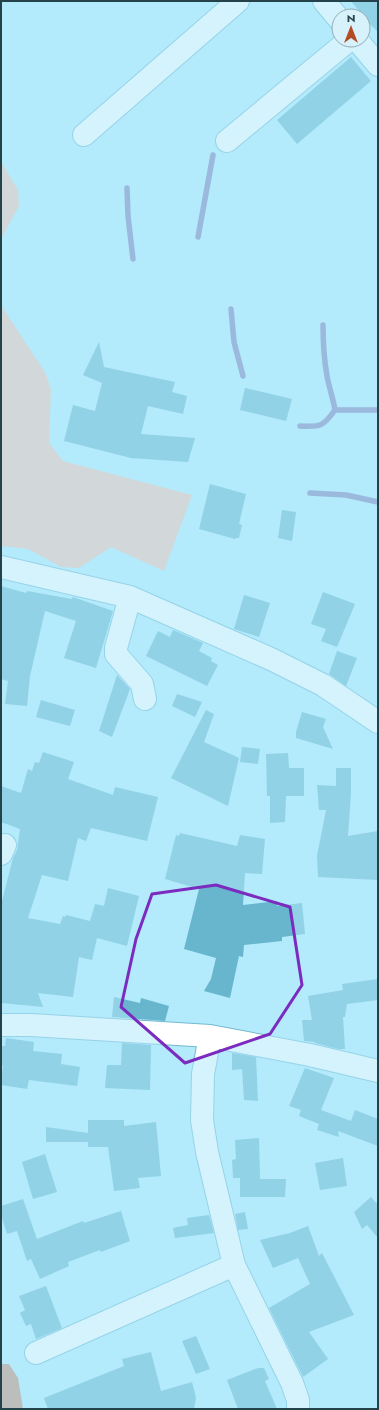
<svg xmlns="http://www.w3.org/2000/svg" width="379" height="1410" font-family="Jost,sans-serif">
  <rect width="100%" height="100%" fill="#b3eafc"/>
  <!-- green -->
  <path fill="#f9c4b1" d="M1 152V162L18 190 19 206 1 239Z
    M1 305 46 374 51 390 49 443 63 461 192 495 164 571 111 547 79 568 61 567 28 549 1 546Z"/>
  <!-- forest -->
  <path fill="#c78872" d="M1 1364H9L18 1378 23 1409H1Z"/>
  <g fill="none" stroke-linecap="round" stroke-linejoin="round">
    <!-- stream -->
    <path stroke="#7c7fb7" stroke-width="5.5" d="M127 188 128 216 133 259
      M198 237 213 155
      M231 309 234 342 243 376
      M335 410H378
      M300 426C320 427 323 427 335 410 333 398 329 387 327 376 324 359 323 342 323 325
      M310 493 346 495 378 502"/>
  </g>
  <!-- building -->
  <path fill="#68b6ce" d="M351 1H378V32L368 22Z
    M351 57 371 81 297 144 277 120Z
    M99 342 104 367 175 382 172 392 187 396 183 414 148 406 141 434 195 438 188 462 131 458 64 441 73 405 95 411 102 383 83 375Z
    M245 388 292 399 286 421 240 410Z
    M210 484 246 494 239 524 242 525 239 538H236L235 539 199 529Z
    M282 510 296 512 292 541 278 538Z
    M1 586 26 593 27 591 72 599 73 597 113 611 96 668 64 658 76 621 45 611 30 676 27 706 5 704 8 681 1 679Z
    M323 592 355 604 337 647 321 641 326 629 311 624Z
    M244 595 270 603 259 637 234 629Z
    M173 630 203 643 199 651 212 658 211 661 218 665 207 686 146 656 158 631 170 637Z
    M337 651 357 658 346 686 329 674Z
    M117 675 130 689 112 737 99 731Z
    M177 694 202 702 195 717 172 706Z
    M41 700 75 710 70 726 36 717Z
    M206 710 214 714 204 742 239 758 228 806 171 778Z
    M302 712 326 719 323 727 333 749 296 738V732Z
    M242 747 260 749 258 764 240 762Z
    M43 752 74 762 68 779 113 795 115 787 158 797 147 841 91 828 86 841 78 838 68 881 42 875 28 918 60 924 63 916 65 917 66 915 90 921 95 904 104 906 108 888 139 896 127 946 97 938 92 960 79 957 73 997 38 993 43 1007 1 1003V905L13 858 17 850 20 829 1 822V786L21 793 28 769 32 771 35 762 39 763Z
    M288 753 289 768H304V796H286L285 822 270 823V796H267L266 754Z
    M336 768H351V793L348 836 378 831V880L318 877 317 856 326 810H319L317 785 336 786Z
    M180 833 237 846 240 835 265 839 262 874 245 873 243 905 277 901V906L302 903 305 934 282 937V941L244 945 243 957 239 956 230 998 204 991 211 979 216 958 184 949 199 889 165 879 176 835 179 836Z
    M378 979V1000L347 1004 345 1017H343L345 1049H338L315 1043V1042L304 1041 302 1020H312L308 996 343 990 342 984Z
    M114 997 140 1003 141 998 169 1006 165 1021 112 1017Z
    M6 1038 34 1042 33 1051 62 1054 61 1064 80 1067 77 1086 29 1080 27 1089 1 1085 3 1065H1V1046H5Z
    M122 1043 151 1045 150 1090 105 1088 107 1065H121Z
    M232 1053 256 1057 258 1101 244 1100 242 1069 232 1070Z
    M305 1068 334 1078 321 1110 351 1121 355 1110 378 1119V1146L338 1131 339 1137 317 1130 319 1124 299 1116 301 1110 289 1106Z
    M88 1120H124V1126L156 1122 161 1176 138 1178 140 1188 114 1191 108 1147H88V1142H46V1127L88 1133Z
    M259 1138 260 1179H286L285 1197H240V1178H233L232 1160 236 1159 235 1140Z
    M45 1154 57 1192 33 1199 22 1162Z
    M343 1158 347 1186 320 1190 315 1163Z
    M371 1197 378 1205V1238L367 1225 362 1229 354 1212Z
    M23 1199 37 1239 83 1221 84 1223 121 1211 130 1241 101 1252 100 1250 68 1262 69 1266 40 1279 31 1259 27 1261 17 1231 7 1234 1 1214V1206Z
    M245 1212 248 1229 238 1230 235 1214Z
    M209 1215 214 1233 175 1238 173 1228 188 1225 187 1218Z
    M308 1226 319 1256 322 1253 354 1315 309 1332 328 1359 303 1377 269 1308 310 1284 298 1258 273 1268 260 1240 290 1233Z
    M46 1286 62 1328 36 1339 31 1324 26 1326 20 1313 25 1310 19 1296Z
    M196 1336 210 1369 196 1374 182 1341Z
    M151 1352 161 1391 192 1382 196 1398 194 1409H48L44 1398 124 1366 122 1359Z
    M258 1368H264L269 1379 265 1381 277 1409H238L227 1380Z"/>
  <g fill="none" stroke-linecap="round" stroke-linejoin="round">
    <!-- minor casing -->
    <g stroke="#74b9d0" stroke-width="24">
      <path id="minor" d="M324 1 339 19
        M357 40 378 65
        M84 135 238 1
        M227 141 349 40
        M1 567 130 597 271 659 323 685 378 722
        M130 597 116 648V654L142 684 145 699
        M1 854 5 845
        M1 1025H31L210 1036 310 1055 378 1071
        M210 1036 203 1074 202 1120 207 1152 234 1265 292 1383 298 1400V1409
        M36 1353 234 1265"/>
    </g>
    <!-- minor -->
    <use href="#minor" stroke="#fff" stroke-width="22"/>
  </g>
  <!-- marked area -->
  <path d="M0 0H379V1410H0ZM216 885 290 907 302 985 270 1034 185 1063 121 1007 136 939 152 894Z" fill="#b3eafc" fill-opacity=".55" fill-rule="evenodd"/>
  <path fill="none" stroke="#7b2cbf" stroke-width="3" stroke-linejoin="round" d="M216 885 290 907 302 985 270 1034 185 1063 121 1007 136 939 152 894Z"/>
  <!-- border -->
  <rect width="379" height="1410" fill="none" stroke="#25424b" stroke-width="4"/>
  <!-- north arrow -->
  <g transform="translate(351 28)"><circle r="19" fill="#d7f2fb" stroke="#90acb5"/>
  <path d="M0-3L7 15L0 10L-7 15Z" fill="#b34c23"/>
  <text y="-6" font-size="11" font-weight="bold" text-anchor="middle" fill="#25424b">N</text>
  </g>
</svg>
